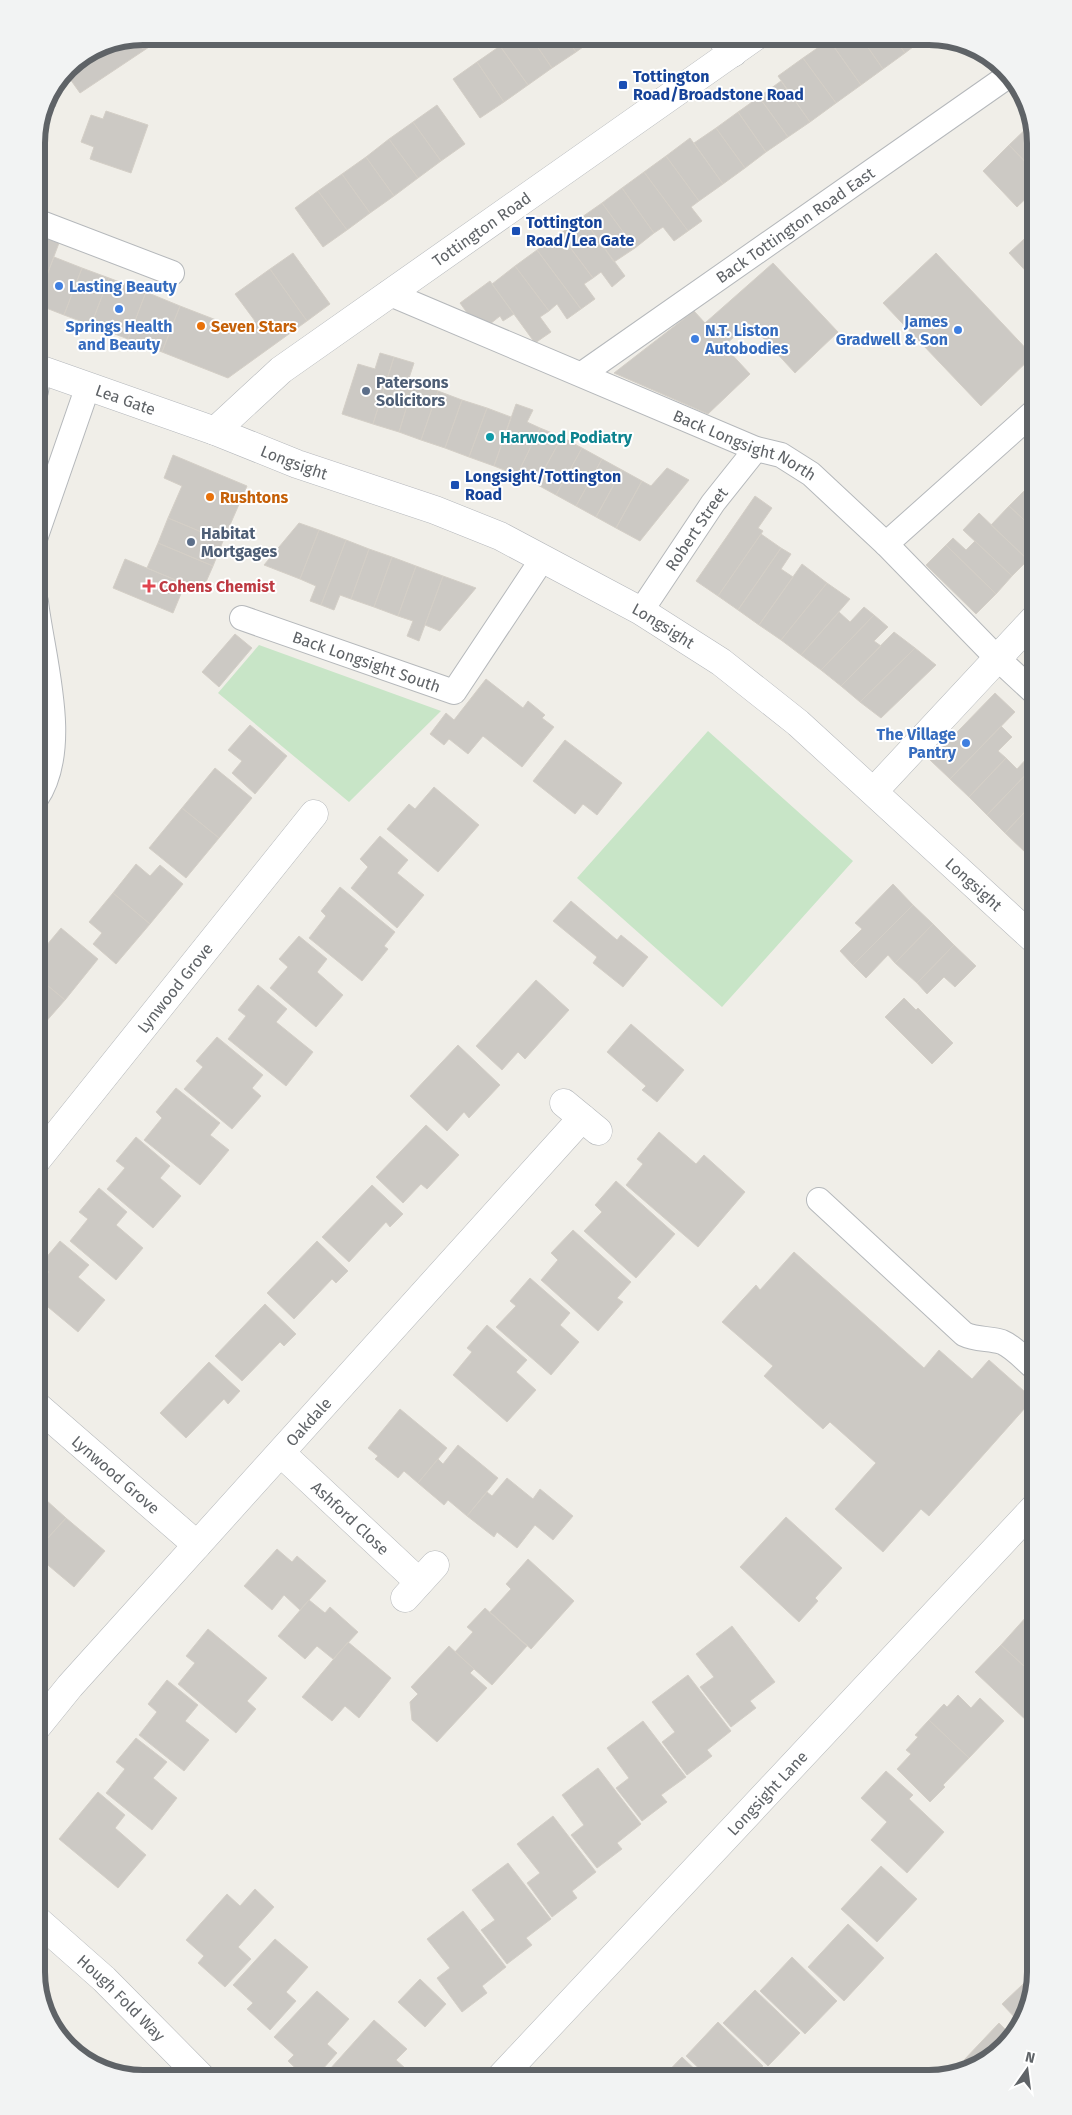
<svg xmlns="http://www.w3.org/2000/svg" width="1072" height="2115" font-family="'Fira Sans',sans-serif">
  <rect width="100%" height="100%" fill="#f0eee8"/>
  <!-- green -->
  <path fill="#c8e5c7" d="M259 645 441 711 349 802 218 693Z
    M1036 646V679L1024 668 1025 658Z
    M708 731 853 861 722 1007 577 878Z"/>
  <!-- building -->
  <path fill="#ccc9c4" stroke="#d4cfc7" d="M146 36 152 45 80 93 65 72 68 67 103 44Z
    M514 36H530L552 68 528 85 500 46Z
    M530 36H565L576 52 552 68Z
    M565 36H598L576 52Z
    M843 36H860L883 69 861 85 832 44Z
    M860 36H893L905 53 883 69Z
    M893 36H926V37L905 53Z
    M829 40 861 85 836 103 803 58Z
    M500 46 528 85 504 102 477 62Z
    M803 58 836 103 810 122 778 76Z
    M477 62 504 102 480 118 453 79Z
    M781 81 810 122 788 137 759 97Z
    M49 96 56 106 41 116 45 102Z
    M759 97 788 137 766 152 738 112Z
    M437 105 465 144 441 161 413 122Z
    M106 111 148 125 131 173 90 159 94 147 81 142 91 115 103 119Z
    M738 112 766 152 745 168 716 128Z
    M413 122 441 161 418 178 389 139Z
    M1032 123 1036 143V173L1009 145Z
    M716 128 745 168 723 184 694 143Z
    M690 138 723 184 699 201 666 156Z
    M389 139 418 178 394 196 366 157Z
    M1009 145 1036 173V189L1017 207 983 171Z
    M666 156 699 201 691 207 702 221 688 231 644 172Z
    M366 157 394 196 370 213 342 174Z
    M644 172 688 231 674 241 663 227 654 233 622 188Z
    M342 174 370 213 347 230 318 191Z
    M622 188 654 233 635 248 602 203Z
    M318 191 347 230 323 247 295 208Z
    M602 203 635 248 614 262 582 217Z
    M582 217 625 276 612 287 601 272 593 278 560 234Z
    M1036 228V278L1034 280 1009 253Z
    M560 234 593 278 584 284 595 299 581 309 537 250Z
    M36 235 59 243 36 304Z
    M537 250 581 309 567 319 557 304 549 311 515 266Z
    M293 253 330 304 307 321 270 269Z
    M936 253 1033 356 981 406 883 303Z
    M54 257 82 268 64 315 36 304Z
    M773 263 838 332 795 373 749 323 724 346 750 374 708 414 614 373 694 311 705 323Z
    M515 266 549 311 540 317 551 332 535 343 492 284Z
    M82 268 109 278 91 325 64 315Z
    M270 269 307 321 228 378 162 352 180 306 242 330 255 321 235 294Z
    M109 278 146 292 128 339 91 325Z
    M490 281 514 314 503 321 500 316 490 324 468 314 460 303Z
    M146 292 180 306 162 352 128 339Z
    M380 353 394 357 373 424 342 414 358 364 375 369Z
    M394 357 414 363 408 381 414 383 399 432 373 424Z
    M414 383 438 391 421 440 399 432Z
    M438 391 462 400 445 448 421 440Z
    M462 400 487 408 469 457 445 448Z
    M516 404 533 410 527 422 540 428 517 475 494 466Z
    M487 408 511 417 494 466 469 457Z
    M540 428 562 437 536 484 517 475Z
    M562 437 582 448 556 495 536 484Z
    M582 448 602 459 576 506 556 495Z
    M173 455 247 486 223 541 168 518 182 486 164 478Z
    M602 459 622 470 596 517 576 506Z
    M667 468 689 480 640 541 616 528 642 481 651 486Z
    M622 470 642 481 616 528 596 517Z
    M1036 479V495L1028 487Z
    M1028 487 1036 495V531L1009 506Z
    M755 496 772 508 758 528 763 531 718 596 696 581Z
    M1009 506 1036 531V551L1028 560 991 525Z
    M979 513 1028 560 1012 576 963 530Z
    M168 518 223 541 213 566 158 543Z
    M299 523 319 530 300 579 264 565Z
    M319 530 346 540 321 605 310 601 316 586 300 579Z
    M761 534 781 548 738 610 718 596Z
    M953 538 966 550 975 541 1012 576 996 594 946 545Z
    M346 540 369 549 351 599 340 595 334 610 321 605Z
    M158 543 213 566 202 591 147 568Z
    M946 545 996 594 976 614 926 565Z
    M781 548 791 554 781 569 793 577 759 625 738 610Z
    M369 549 392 557 374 607 351 599Z
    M392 557 416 566 398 616 374 607Z
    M125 559 185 584 173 613 113 588Z
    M802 564 827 583 781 640 759 625Z
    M416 566 443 576 419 641 407 636 413 621 398 616Z
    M443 576 476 588 440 631 425 625Z
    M827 583 850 599 801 655 781 640Z
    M864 607 874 615 821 670 801 655 839 612 850 622Z
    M874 615 888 627 874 641 881 646 841 686 821 670Z
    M894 632 915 648 860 702 841 686Z
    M235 634 252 648 219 687 202 672Z
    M915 648 936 665 881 718 860 702Z
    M486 679 523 708 528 701 545 715 542 718 554 727 522 767 483 736 468 754 449 739 444 745 430 734 446 713 454 720Z
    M995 693 1015 712 950 779 930 760Z
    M250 725 287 756 255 794 232 773 242 761 228 750Z
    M1001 726 1012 737 998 751 1006 758 969 797 950 779Z
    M565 740 622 783 597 815 583 804 575 814 533 781Z
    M1029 756 1036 764 987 815 969 797 1006 758 1017 769Z
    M1036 764V780L1033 783 1036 786V800L1005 833 987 815Z
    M215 768 252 798 219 838 182 808Z
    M434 787 479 825 438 872 387 829 409 804 415 809Z
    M1036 800V842L1026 853 1005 833Z
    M182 808 219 838 186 878 149 848Z
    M380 836 408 860 397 873 424 895 397 928 351 888 368 867 360 859Z
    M1036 842V862L1026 853Z
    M136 864 150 876 160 865 183 884 150 924 113 893Z
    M893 884 913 905 853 965 840 951 862 929 855 923Z
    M340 887 395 932 384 946 388 949 362 981 309 938 326 916 321 911Z
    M113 893 150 924 116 964 93 944 102 933 89 922Z
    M571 901 617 940 621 935 648 957 623 987 593 963 597 957 553 921Z
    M913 905 933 924 895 963 888 955 866 978 853 965Z
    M933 924 954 945 917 983 895 963Z
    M61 928 98 959 65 1000 36 976V958Z
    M299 936 327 959 317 972 343 995 316 1027 270 988 288 967 279 959Z
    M954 945 976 966 955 987 944 977 927 994 917 983Z
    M36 976 65 1000 36 1033Z
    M536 980 569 1010 525 1059 518 1052 502 1070 476 1046Z
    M258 985 287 1009 276 1022 313 1052 286 1086 228 1039 246 1016 238 1010Z
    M904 998 916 1010 918 1008 953 1043 932 1064 885 1017Z
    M631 1024 684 1070 657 1102 642 1090 646 1086 607 1052Z
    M217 1037 263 1075 252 1088 261 1096 232 1129 184 1089 203 1067 196 1061Z
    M458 1045 500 1085 469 1118 464 1112 447 1131 410 1096Z
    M176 1088 220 1123 210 1135 229 1150 200 1185 144 1140 162 1118 156 1112Z
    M426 1125 459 1155 427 1189 421 1184 403 1203 376 1177Z
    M659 1132 696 1164 704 1155 745 1192 698 1247 626 1185 643 1164 637 1159Z
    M136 1137 170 1166 160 1178 181 1196 153 1228 107 1189 125 1168 116 1161Z
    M616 1181 675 1234 636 1278 584 1231 602 1212 595 1205Z
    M372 1185 403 1214 390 1227 386 1222 349 1262 322 1237Z
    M99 1188 127 1212 116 1225 143 1248 116 1280 70 1241 88 1219 79 1212Z
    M573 1230 631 1282 617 1298 623 1302 598 1331 541 1280 558 1260 551 1253Z
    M60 1241 89 1265 78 1277 105 1300 78 1332 36 1297V1287L49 1272 40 1265Z
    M317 1241 348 1271 336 1283 332 1279 294 1319 267 1293Z
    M794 1252 924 1368 939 1350 972 1379 989 1360 1033 1399 929 1516 921 1509 883 1552 835 1509 876 1463 830 1422 823 1429 764 1376 773 1366 722 1322 756 1285 760 1290Z
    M530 1278 570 1313 560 1325 579 1342 551 1375 496 1327 516 1306 510 1301Z
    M265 1304 296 1334 284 1346 280 1342 242 1381 215 1356Z
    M487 1325 527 1360 516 1372 536 1390 507 1422 453 1375 472 1352 467 1348Z
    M209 1362 240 1391 228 1404 224 1399 186 1438 160 1413Z
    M400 1409 447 1448 418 1483 404 1471 398 1478 375 1459 378 1456 368 1448Z
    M458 1445 498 1478 467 1516 448 1500 444 1505 418 1483 438 1459 443 1464Z
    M507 1478 533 1499 540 1489 573 1516 553 1540 535 1525 517 1548 497 1532 494 1537 467 1516 487 1492 492 1496Z
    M36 1491 66 1518 36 1551Z
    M786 1517 842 1568 815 1598 818 1601 799 1622 740 1567Z
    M66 1518 105 1551 74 1587 36 1555V1551Z
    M277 1549 292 1562 297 1556 326 1581 300 1610 284 1595 272 1610 244 1586Z
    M528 1559 574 1601 531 1649 490 1612 511 1589 506 1584Z
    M309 1600 325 1613 330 1607 358 1632 333 1659 317 1646 305 1659 278 1636Z
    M485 1608 527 1646 492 1685 455 1652 473 1632 467 1627Z
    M1027 1616 1036 1624V1677L1001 1645Z
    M732 1626 775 1682 750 1701 756 1708 731 1727 700 1687 714 1677 696 1654Z
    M208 1629 267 1678 247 1701 256 1709 236 1733 178 1684 195 1663 186 1656Z
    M348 1642 391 1678 359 1718 345 1706 332 1721 302 1697Z
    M1001 1645 1036 1677V1716L1029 1723 975 1672Z
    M449 1646 474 1669 470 1673 487 1688 437 1742 412 1720 410 1702 418 1694 411 1687Z
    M688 1675 731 1731 707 1750 712 1756 687 1775 662 1742 675 1732 652 1702Z
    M167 1680 198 1705 185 1721 209 1740 184 1771 139 1735 157 1712 148 1704Z
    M958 1695 971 1708 980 1698 1004 1721 969 1758 929 1720 944 1704 947 1707Z
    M929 1720 969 1758 943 1785 945 1787 930 1802 897 1769 911 1754 906 1750 918 1737 915 1735Z
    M643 1721 686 1777 661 1795 667 1802 642 1821 616 1788 629 1778 607 1748Z
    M136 1738 167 1762 153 1778 177 1798 152 1830 106 1793 125 1769 116 1762Z
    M598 1768 641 1824 617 1843 622 1849 597 1868 571 1835 584 1825 562 1795Z
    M886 1771 913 1795 909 1799 944 1832 907 1873 871 1840 887 1822 861 1798Z
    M98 1792 125 1815 115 1828 146 1855 118 1888 59 1839Z
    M553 1816 596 1872 572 1891 577 1898 552 1917 527 1883 540 1873 517 1844Z
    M508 1863 551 1919 526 1938 532 1945 507 1964 481 1930 495 1920 472 1890Z
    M881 1866 917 1899 877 1942 841 1909Z
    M255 1889 274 1907 238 1947 251 1959 225 1987 198 1963 204 1956 186 1940 227 1894 240 1906Z
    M463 1911 506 1967 482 1986 487 1993 462 2012 437 1978 450 1968 427 1939Z
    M848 1924 884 1958 844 2001 808 1967Z
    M275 1939 308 1967 286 1992 296 2001 270 2030 247 2009 253 2003 233 1985Z
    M792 1957 837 2001 805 2034 760 1991Z
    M1036 1971V1972L1030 1992 1022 1985Z
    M420 1979 446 2004 425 2027 398 2002Z
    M1022 1985 1030 1992 1020 2023 1002 2004Z
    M755 1990 800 2033 768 2066 723 2023Z
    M317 1991 349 2019 327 2044 337 2053 314 2079H307L288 2061 294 2055 274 2037Z
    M374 2020 407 2049 396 2060 406 2069 398 2079H321Z
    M718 2022 763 2066 750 2079H710L686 2056Z
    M999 2023 1012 2036 972 2069 964 2060Z
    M682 2057 705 2079H661Z"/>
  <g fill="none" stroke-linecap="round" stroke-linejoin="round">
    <!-- service casing -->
    <g stroke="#b5b8bb" stroke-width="26">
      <g id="service">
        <path d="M36 221 172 273"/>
        <path id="s1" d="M388 293 756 449 781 455 811 474 886 544 997 658 1036 694"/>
        <path id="s2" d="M582 374 1008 76"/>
        <path d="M36 391 39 369"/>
        <path d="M36 536 88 386"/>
        <path d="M886 544 1036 410"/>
        <path id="s3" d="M641 611 713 503 756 449"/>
        <path id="s4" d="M242 618 454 692 543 558"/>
        <path d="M36 799C71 748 43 660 36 602"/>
        <path d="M819 1200 964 1334C976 1340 990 1338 1002 1342 1014 1347 1026 1361 1036 1369"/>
      </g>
    </g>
    <!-- minor casing -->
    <g stroke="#b5b8bb" stroke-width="29">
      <g id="minor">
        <path d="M720 36 733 53"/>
        <path d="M874 791 1036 617"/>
        <path d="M564 1103 598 1131"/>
        <path id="s5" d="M36 1161 314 814"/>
        <path id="s6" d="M36 1405 197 1545"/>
        <path id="s7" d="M281 1453 419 1582"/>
        <path d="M405 1598 435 1565"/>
        <path id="s8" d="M36 1728 70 1686 582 1118"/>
        <path id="s9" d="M36 1919 104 1979 203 2079"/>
        <path id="s10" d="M499 2079 1036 1506"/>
      </g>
    </g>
    <!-- tertiary casing -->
    <g stroke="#b5b8bb" stroke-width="29">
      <g id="tertiary">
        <path id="s11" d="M215 431 281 370 756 36"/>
      </g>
    </g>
    <!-- secondary casing -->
    <g stroke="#b4b7bb" stroke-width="29">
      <g id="secondary">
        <path id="s12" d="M36 368 215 431 297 464 435 510 500 536 641 611 721 662 798 723 1036 941"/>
      </g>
    </g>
    <!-- service -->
    <use href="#service" stroke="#fff" stroke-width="24"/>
    <!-- minor -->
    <use href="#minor" stroke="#fff" stroke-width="28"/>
    <!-- tertiary -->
    <use href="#tertiary" stroke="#fff" stroke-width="28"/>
    <!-- secondary -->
    <use href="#secondary" stroke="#fff" stroke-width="28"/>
  </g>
  <!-- markers -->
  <g fill="#1a4fb4" stroke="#fff" stroke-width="2">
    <rect x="618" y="80" width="10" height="10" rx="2.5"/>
    <rect x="511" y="226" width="10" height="10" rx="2.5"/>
    <rect x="450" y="480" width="10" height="10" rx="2.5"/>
  </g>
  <g fill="#3f7fe0" stroke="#fff" stroke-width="2">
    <circle cx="59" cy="286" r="5"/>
    <circle cx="119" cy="309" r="5"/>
    <circle cx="958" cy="330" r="5"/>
    <circle cx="695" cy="339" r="5"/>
    <circle cx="966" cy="743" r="5"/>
  </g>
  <g fill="#e8710a" stroke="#fff" stroke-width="2">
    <circle cx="201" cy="326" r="5"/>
    <circle cx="210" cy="497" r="5"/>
  </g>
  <g fill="#5c6f8a" stroke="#fff" stroke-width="2">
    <circle cx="366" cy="391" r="5"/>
    <circle cx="191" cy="542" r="5"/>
  </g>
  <circle fill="#0f9aa8" stroke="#fff" stroke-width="2" cx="490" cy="437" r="5"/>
  <path fill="#e0444e" stroke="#fff" stroke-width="2" d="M146.5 578.5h5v5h5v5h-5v5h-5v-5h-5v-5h5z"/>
  <g text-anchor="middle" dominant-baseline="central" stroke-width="4" stroke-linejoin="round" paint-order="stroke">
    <!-- transit labels -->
    <g font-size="16" font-weight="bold" fill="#164399" stroke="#fff" text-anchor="start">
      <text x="633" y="76">Tottington<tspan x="633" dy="18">Road/Broadstone Road</tspan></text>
      <text x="526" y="222">Tottington<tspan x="526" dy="18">Road/Lea Gate</tspan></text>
      <text x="465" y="476">Longsight/Tottington<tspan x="465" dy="18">Road</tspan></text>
    </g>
    <!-- street labels -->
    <g font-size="16" fill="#5f6367" stroke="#fff">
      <text stroke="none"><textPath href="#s2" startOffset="260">Back Tottington Road East</textPath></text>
      <text stroke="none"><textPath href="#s11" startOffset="335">Tottington Road</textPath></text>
      <text stroke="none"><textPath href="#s12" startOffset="95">Lea Gate</textPath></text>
      <text stroke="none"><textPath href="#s1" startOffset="388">Back Longsight North</textPath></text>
      <text stroke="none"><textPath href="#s12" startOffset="275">Longsight</textPath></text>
      <text stroke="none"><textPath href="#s3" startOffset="99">Robert Street</textPath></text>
      <text stroke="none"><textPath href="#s12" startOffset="680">Longsight</textPath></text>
      <text stroke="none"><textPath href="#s4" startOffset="132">Back Longsight South</textPath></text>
      <text stroke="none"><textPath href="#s12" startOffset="1085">Longsight</textPath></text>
      <text stroke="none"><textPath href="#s5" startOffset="222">Lynwood Grove</textPath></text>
      <text stroke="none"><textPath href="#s8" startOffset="410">Oakdale</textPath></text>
      <text stroke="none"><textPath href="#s6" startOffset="106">Lynwood Grove</textPath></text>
      <text stroke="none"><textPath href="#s7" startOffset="95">Ashford Close</textPath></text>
      <text stroke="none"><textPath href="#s10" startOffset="392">Longsight Lane</textPath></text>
      <text stroke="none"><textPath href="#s9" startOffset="116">Hough Fold Way</textPath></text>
    </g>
    <!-- shop labels -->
    <g font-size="16" font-weight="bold" fill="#366cbe" stroke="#fff" text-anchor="start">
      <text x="69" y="286">Lasting Beauty</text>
      <text x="948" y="321" text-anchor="end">James<tspan x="948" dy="18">Gradwell &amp; Son</tspan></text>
      <text x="119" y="326" text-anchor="middle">Springs Health<tspan x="119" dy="18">and Beauty</tspan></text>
      <text x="705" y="330">N.T. Liston<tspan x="705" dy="18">Autobodies</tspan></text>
      <text x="956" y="734" text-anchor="end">The Village<tspan x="956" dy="18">Pantry</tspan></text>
    </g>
    <!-- food labels -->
    <g font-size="16" font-weight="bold" fill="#c56008" stroke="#fff" text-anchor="start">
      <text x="211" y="326">Seven Stars</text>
      <text x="220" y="497">Rushtons</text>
    </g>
    <!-- service labels -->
    <g font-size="16" font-weight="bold" fill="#4e5e75" stroke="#fff" text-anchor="start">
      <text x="376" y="382">Patersons<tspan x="376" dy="18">Solicitors</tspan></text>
      <text x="201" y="533">Habitat<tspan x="201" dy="18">Mortgages</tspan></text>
    </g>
    <!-- culture labels -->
    <g font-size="16" font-weight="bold" fill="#0d838f" stroke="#fff" text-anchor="start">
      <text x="500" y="437">Harwood Podiatry</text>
    </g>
    <!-- health labels -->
    <g font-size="16" font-weight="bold" fill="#be3a42" stroke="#fff" text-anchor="start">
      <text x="159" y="586">Cohens Chemist</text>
    </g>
  </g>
  <!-- crop -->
  <path d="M0 0H1072V2115H0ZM143 45H929A98 98 0 0 1 1027 143V1972A98 98 0 0 1 929 2070H143A98 98 0 0 1 45 1972V143A98 98 0 0 1 143 45Z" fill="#f2f3f3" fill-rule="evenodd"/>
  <path fill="none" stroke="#5f6367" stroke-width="6" d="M143 45H929A98 98 0 0 1 1027 143V1972A98 98 0 0 1 929 2070H143A98 98 0 0 1 45 1972V143A98 98 0 0 1 143 45Z"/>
  <!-- north arrow -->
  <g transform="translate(1027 2070) rotate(14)" stroke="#ffffff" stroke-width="4" paint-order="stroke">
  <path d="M0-4L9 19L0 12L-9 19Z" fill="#5f6367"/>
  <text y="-8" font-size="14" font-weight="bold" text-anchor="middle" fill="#5f6367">N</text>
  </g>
</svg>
